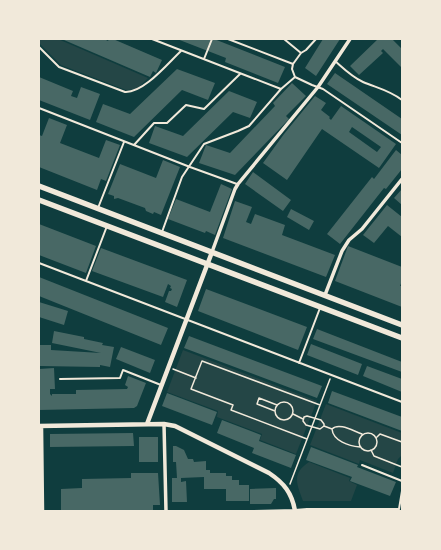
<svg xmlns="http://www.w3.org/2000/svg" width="441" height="550" font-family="Ubuntu,sans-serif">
  <rect width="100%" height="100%" fill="#0f3d3e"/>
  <!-- green -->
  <path fill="#244646" d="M39 39H58L148 78 137 89 126 90 61 65 39 43Z
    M183 350 317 401 296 454 260 440 262 434 217 417 218 411 167 392Z
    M326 404 402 433V455L398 459 393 473 360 460 359 464 310 445Z
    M309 462 350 478 349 481 357 485 351 501H303C297 484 291 474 309 462Z"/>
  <!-- building -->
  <path fill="#486865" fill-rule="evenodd" d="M65 39H104L108 41 109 39H113L162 60 156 73 153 71 150 77 64 40Z
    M177 39H214L285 67 278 83 225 62 226 58Z
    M323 39H340L316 76 305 68Z
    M378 39H392L402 49V68L383 49 381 51 383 53 359 75 350 66Z
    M177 69 215 83 208 100 182 90 134 137 96 122 103 104 130 114Z
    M335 73 402 119V135L327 84Z
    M39 77 73 91 71 96 77 98 81 87 100 94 90 120 39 100Z
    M292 83 306 96 286 116 289 119 235 175 199 163 206 145 230 153 275 106 273 103Z
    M229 91 257 102 250 118 233 112 187 157 149 143 155 126 183 136Z
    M315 96 326 103 321 110 330 117 329 118 331 120 341 106 396 144 379 168 322 129 287 180 263 163 284 134ZM352 127 381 147 377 152 349 132Z
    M49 118 67 125 60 143 99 158 106 140 120 145 106 181 101 179 97 190 39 167V135L42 136Z
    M396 150 402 155V169L386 189 384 188 340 244 327 234 372 177 374 179Z
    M163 160 180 167 161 215 154 212 153 214 146 211 145 208 118 198 114 199V196L108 194 120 164 156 178Z
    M253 172 291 200 283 211 245 184Z
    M221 184 232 189 215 235 206 231 205 233 168 219 176 199 210 212Z
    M402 189V205L394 198Z
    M235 201 252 207 246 222 251 224 255 214 285 225 282 235 335 255 326 277 223 238Z
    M387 205 402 217V237L388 226 374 243 363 235Z
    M291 209 314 221 309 230 287 217Z
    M39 224 96 246 86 273 39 255Z
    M348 246 402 267V281L400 286H402V307L335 281Z
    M101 248 187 280 177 307 165 302 169 291H171L172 289 170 288 171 286 168 284 163 297 92 271Z
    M39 277 168 328 161 345 39 296Z
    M206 289 307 327 298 350 198 311Z
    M39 302 68 311 64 325 39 317Z
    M317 329 402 362V372L313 339Z
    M54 331 84 337V339L103 343 102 345 114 347 110 367 100 365V367L39 366V345H51V350L101 353 52 343Z
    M189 336 322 386 317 398 184 348Z
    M311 344 362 364 358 375 307 355Z
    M121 347 155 360 150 373 116 359Z
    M367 366 402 379V392L363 376Z
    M54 368 55 389H50V394L52 396V394H76V390L127 389 128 387 125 385 128 376 146 383 137 406 134 408 39 410V369Z
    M332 391 402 417V431L328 403Z
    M167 393 217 412 212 425 162 406Z
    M222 420 261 435 259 441 296 455 291 468 252 453 254 448 217 433Z
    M133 433 134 446 50 447V434Z
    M139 437H158V462H139Z
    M173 446H176L184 450 188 459H193L194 462 206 461V470H210V473H226V476H232V480H239V485H249V501H226V489H204V477L181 478V482L186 481 187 502H172V478H177L176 462H173Z
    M311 447 358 465 357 467 396 482 390 496 350 481 352 477 306 460Z
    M131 473H158L160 505H153V511H61V489L82 488V479L131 478Z
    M276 488V499H274L271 504H250V489Z"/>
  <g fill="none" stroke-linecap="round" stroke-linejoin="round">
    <!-- path -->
    <path stroke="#f1e9da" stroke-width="1.5" d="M173 369 196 378
      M275 411a9 9 0 1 1 18 0a9 9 0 1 1-18 0Z
      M275 411 257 404 259 398 277 405
      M293 414 303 419
      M307 416 321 420 324 424V426L320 429 306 425 303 421 304 417Z
      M324 426 332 429C333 441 349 446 360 447
      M332 429C339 422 353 431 362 434
      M359 442a9 9 0 1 1 18 0a9 9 0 1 1-18 0Z
      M377 437 380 434 402 442
      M307 439 231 410 233 405 191 389 202 361 320 405
      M371 450 374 456 402 467
      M290 484 330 379"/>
    <!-- service -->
    <path stroke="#f1e9da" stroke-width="2" d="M152 39 281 89 295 77 312 85 323 89 402 143
      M228 39 293 64
      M284 39 301 53
      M39 47 59 67 125 92C144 93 168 63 181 51
      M204 59 212 39
      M335 61C344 69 352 77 363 82 377 88 389 90 402 100
      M295 77 292 69 293 64 301 53 306 50 316 39
      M39 108 190 167 237 184
      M134 145 154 123H167L186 105 204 109 240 74
      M98 208 124 142
      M162 232 182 177 204 144 238 131 249 126 281 89
      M39 263 402 402
      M86 281 107 226
      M299 363 320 308
      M60 379 120 378 123 370 161 385
      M362 465 402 481
      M253 511 295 510 307 509H399L402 491"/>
    <!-- minor -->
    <path stroke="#f1e9da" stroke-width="3.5" d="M212 252 235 189 238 184 318 87 350 39
      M325 295 342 251 349 240 362 229 402 179
      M164 424 166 511"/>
    <!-- tertiary -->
    <path stroke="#f1e9da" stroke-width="4.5" d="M147 424 212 252
      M39 426 164 424 175 426 269 473C284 483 292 493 295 511
      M41 426 42 511"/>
    <!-- primary -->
    <path stroke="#f1e9da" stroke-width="5.5" d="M39 186 402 325
      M39 200 402 338"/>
  </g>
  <!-- border -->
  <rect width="441" height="550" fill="none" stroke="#f1e9da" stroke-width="80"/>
</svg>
